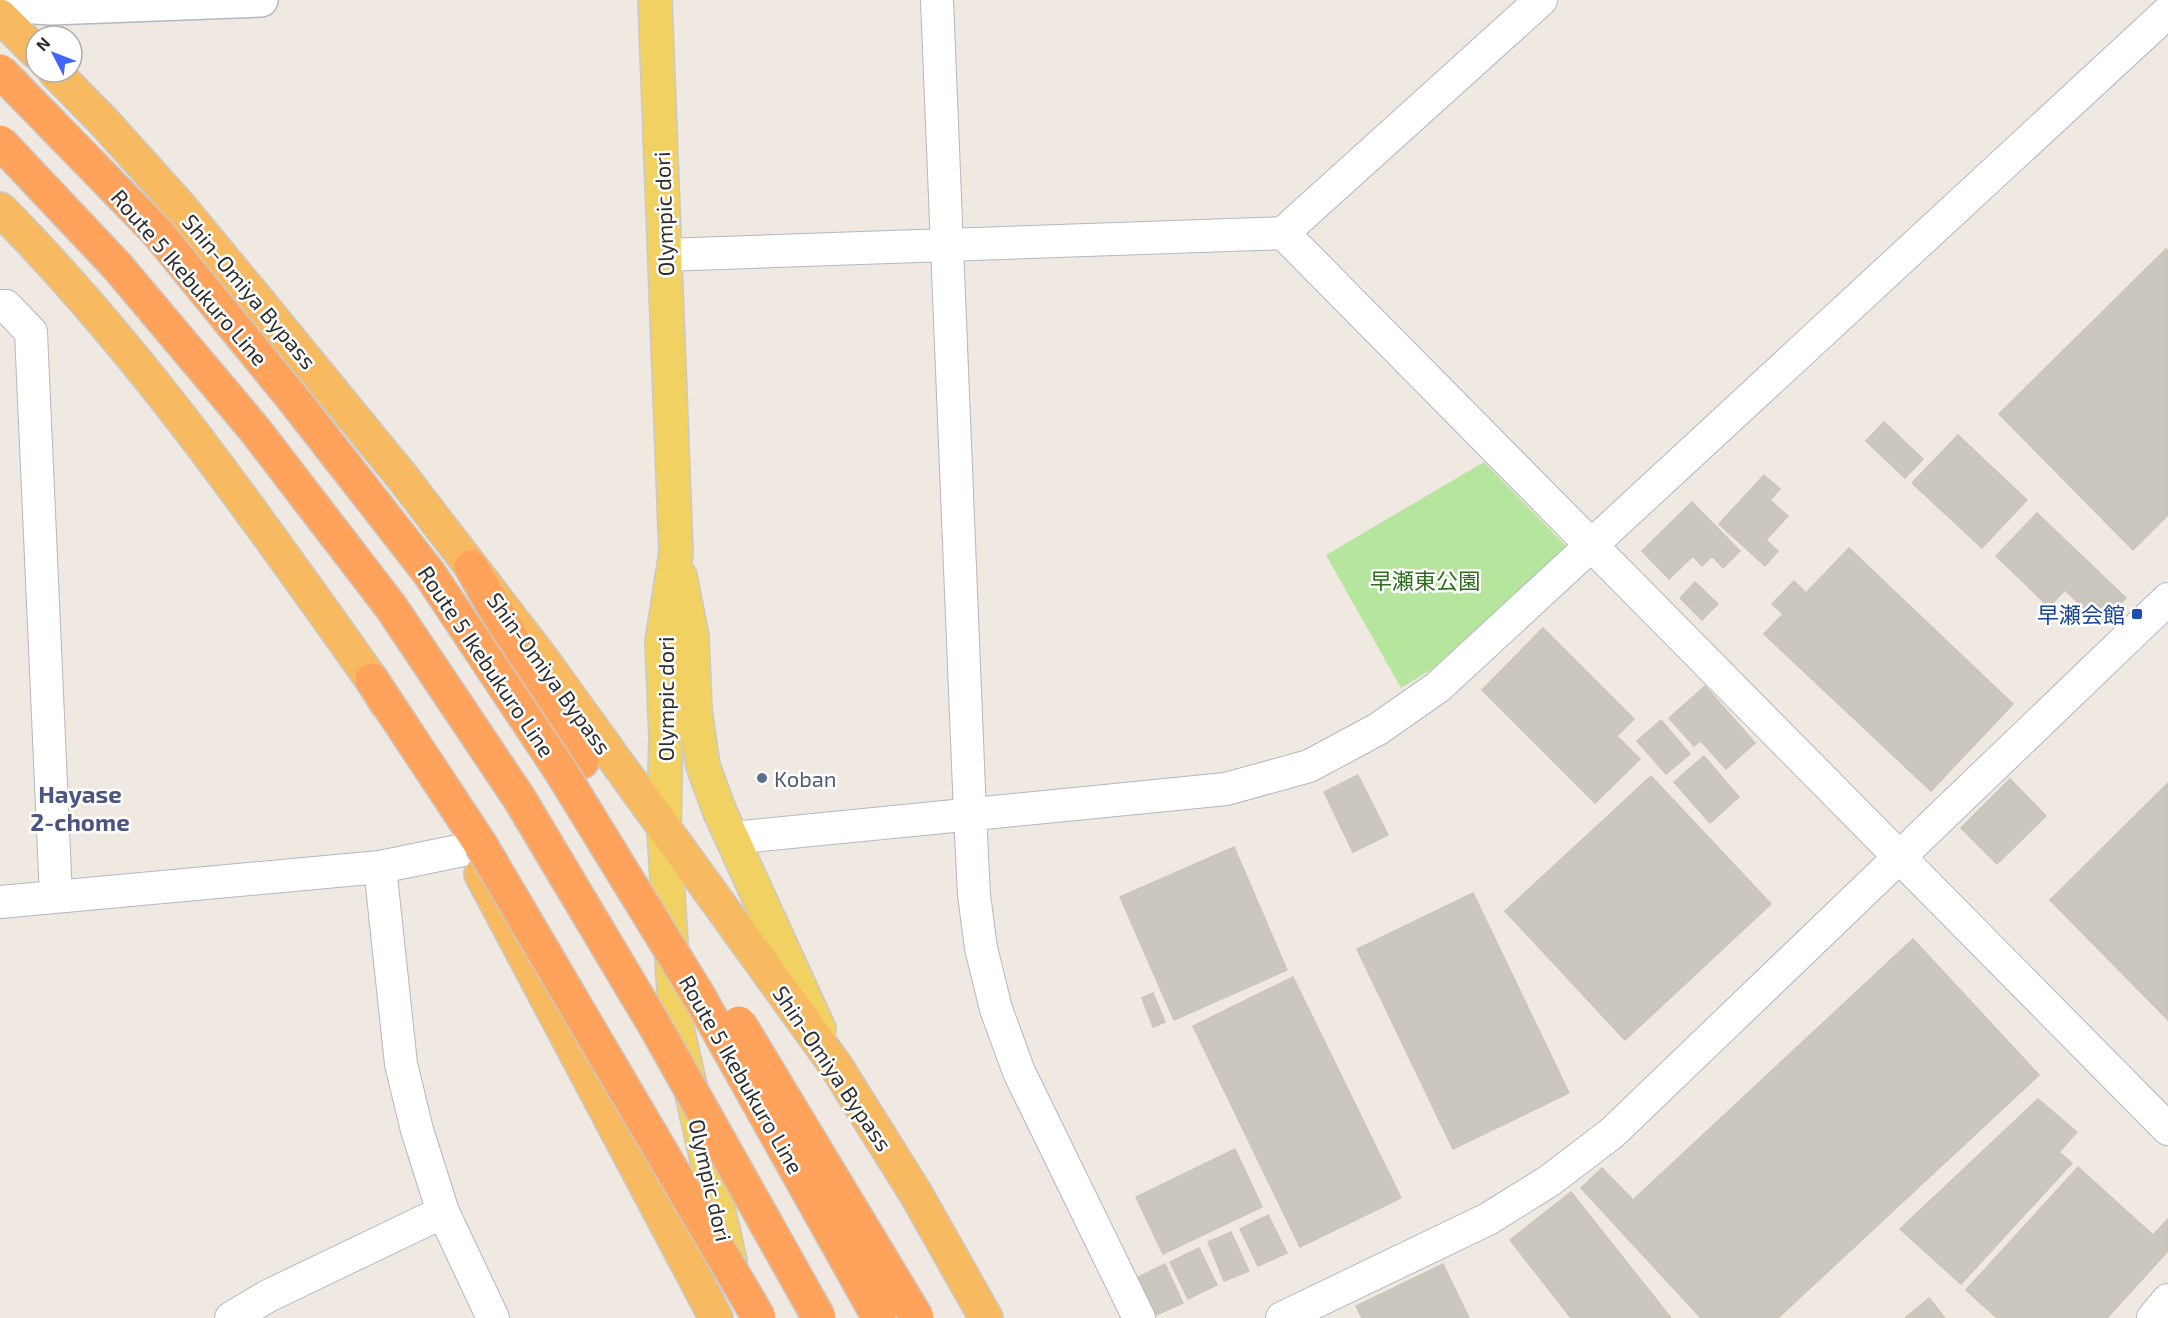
<svg xmlns="http://www.w3.org/2000/svg" width="2168" height="1318" font-family="'Exo 2','Noto Sans JP',sans-serif">
  <rect width="100%" height="100%" fill="#efe9e1"/>
  <!-- green -->
  <path fill="#b6e59e" d="M1484 462 1567 547 1432 669 1401 688 1326 555Z"/>
  <!-- building -->
  <path fill="#cbc7bf" stroke="#cbc5ba" stroke-width="1.5" d="M2166 249 2168 251V515L2133 550 1999 414Z
    M1884 422 1923 459 1905 478 1866 441Z
    M1958 435 2027 500 1982 548 1912 483Z
    M1764 475 1780 489 1770 500 1788 516 1766 540 1778 551 1765 566 1719 524Z
    M1692 502 1740 551 1723 568 1712 556 1702 566 1693 556 1669 579 1642 551Z
    M2037 513 2126 598 2100 624 2065 590 2049 607 1996 556Z
    M1849 548 2013 704 1931 791 1764 634 1783 614 1772 604 1794 581 1806 593Z
    M1695 582 1718 604 1702 620 1680 598Z
    M1543 628 1634 719 1617 736 1640 759 1595 803 1482 690Z
    M1705 686 1755 743 1726 769 1701 741 1694 746 1669 718Z
    M1661 720 1690 754 1666 774 1637 741Z
    M1704 756 1739 797 1710 823 1674 782Z
    M1358 775 1388 835 1353 852 1324 792Z
    M1651 776 1771 904 1625 1040 1505 911Z
    M2010 779 2046 816 1997 864 1961 828Z
    M2168 783V1020L2050 900Z
    M1234 847 1287 970 1174 1020 1120 897Z
    M1473 893 1569 1093 1453 1149 1357 949Z
    M1913 939 2039 1075 1778 1318H1701L1581 1188 1602 1168 1633 1200Z
    M1293 977 1401 1198 1300 1247 1193 1026Z
    M1153 993 1165 1022 1153 1027 1142 998Z
    M2038 1099 2077 1132 2059 1152 2072 1163 1961 1284 1900 1229Z
    M1235 1149 1262 1207 1163 1254 1136 1197Z
    M2078 1167 2153 1235 2168 1219V1251L2107 1318H1997L1966 1290Z
    M1571 1192 1671 1318H1571L1510 1240Z
    M1268 1215 1287 1253 1258 1266 1240 1229Z
    M1231 1232 1249 1271 1224 1281 1208 1242Z
    M1199 1248 1217 1285 1188 1299 1170 1262Z
    M1165 1264 1183 1303 1156 1315 1138 1277Z
    M1443 1264 1469 1318H1362L1356 1306Z
    M1929 1298 1945 1318H1905Z"/>
  <g fill="none" stroke-linecap="round" stroke-linejoin="round">
    <!-- minor casing -->
    <g stroke="#b4b7c1" stroke-width="34">
      <path id="minor" d="M937 0 970 814 974 895 981 948 996 1009 1019 1072 1139 1318
        M1283 233 2168 1129
        M665 255 1283 233 1541 0
        M0 306H6L31 332 56 897
        M732 838 1226 789 1309 766 1378 729 1438 687 2168 12
        M380 867 401 1064 417 1130 443 1212 493 1318
        M0 902 380 867 468 849
        M231 1318 268 1296 443 1212
        M1282 1318 1488 1219 1549 1181 1612 1133 2168 599
        M2153 1318 2168 1300"/>
    </g>
    <!-- tertiary casing -->
    <g stroke="#b4b7c1" stroke-width="36">
      <path id="tertiary" d="M0 5 51 8 261 0"/>
    </g>
    <!-- primary casing -->
    <g stroke="#c9c9c9" stroke-width="36">
      <path id="primary" d="M655 0 676 553 662 642 666 736 664 830 676 1024 730 1261
        M680 576 692 637 695 710 703 766 720 812 819 1029"/>
    </g>
    <!-- trunk casing -->
    <g stroke="#c9c9c9" stroke-width="36">
      <path id="trunk" d="M0 16 36 52
        M55 72 103 121 177 203 259 302 403 478 540 656 836 1066 916 1194 986 1318
        M0 209C141 351 256 517 372 680L386 703
        M481 874 716 1318"/>
    </g>
    <!-- motorway casing -->
    <g stroke="#c9c9c9" stroke-width="36">
      <path id="motorway" d="M471 567 582 762
        M372 680 481 845"/>
    </g>
    <!-- minor -->
    <use href="#minor" stroke="#fff" stroke-width="32"/>
    <!-- tertiary -->
    <use href="#tertiary" stroke="#fff" stroke-width="33"/>
    <!-- primary -->
    <use href="#primary" stroke="#f2d163" stroke-width="33"/>
    <!-- trunk -->
    <use href="#trunk" stroke="#f8ba60" stroke-width="33"/>
    <!-- motorway -->
    <use href="#motorway" stroke="#ffa35c" stroke-width="33"/>
    <!-- motorway-bridge casing -->
    <g stroke="#c9c9c9" stroke-width="36" stroke-linecap="butt">
      <path id="motorway-bridge" d="M0 71 157 232 294 400 429 573 562 773 700 998 879 1318
        M0 142 117 266 255 430 391 607 519 798 655 1026 819 1318
        M481 845 759 1318
        M739 1023 917 1318"/>
    </g>
    <!-- motorway-bridge -->
    <use href="#motorway-bridge" stroke="#ffa35c" stroke-width="33"/>
  </g>
  <!-- markers -->
  <rect fill="#1a4fb4" stroke="#fff" stroke-width="2" x="2131" y="608" width="12" height="12" rx="3"/>
  <circle fill="#5c6f8a" stroke="#fff" stroke-width="2" cx="762" cy="778" r="6"/>
  <g text-anchor="middle" dominant-baseline="central" stroke-width="5" stroke-linejoin="round" paint-order="stroke">
    <!-- street labels -->
    <g font-size="22" fill="#2e2e2e" stroke="#fff">
      <text transform="translate(663 214) rotate(-92)">Olympic dori</text>
      <text transform="translate(190 277) rotate(49)">Route 5 Ikebukuro Line</text>
      <text transform="translate(250 291) rotate(50)">Shin-Omiya Bypass</text>
      <text transform="translate(487 661) rotate(56)">Route 5 Ikebukuro Line</text>
      <text transform="translate(550 673) rotate(54)">Shin-Omiya Bypass</text>
      <text transform="translate(665 699) rotate(-90)">Olympic dori</text>
      <text transform="translate(833 1068) rotate(56)">Shin-Omiya Bypass</text>
      <text transform="translate(742 1074) rotate(60)">Route 5 Ikebukuro Line</text>
      <text transform="translate(711 1180) rotate(77)">Olympic dori</text>
    </g>
    <!-- park labels -->
    <g font-size="22" fill="#2c6e1b" stroke="#fff">
      <text x="1425" y="580">早瀬東公園</text>
    </g>
    <!-- transit labels -->
    <g font-size="22" fill="#164399" stroke="#fff" text-anchor="end">
      <text x="2125" y="614">早瀬会館</text>
    </g>
    <!-- service labels -->
    <g font-size="22" fill="#4e5e75" stroke="#fff" text-anchor="start">
      <text x="774" y="778">Koban</text>
    </g>
    <!-- neighbourhood labels -->
    <g font-size="24" font-weight="bold" fill="#4d5680" stroke="#fff">
      <text x="80" y="793">Hayase<tspan x="80" dy="28">2-chome</tspan></text>
    </g>
  </g>
  <!-- north arrow -->
  <g transform="translate(54 54) rotate(312)"><circle r="28" fill="#ffffff" stroke="#ababab" stroke-width="1.5"/>
  <path d="M0-4.5L10 22L0 15L-10 22Z" fill="#4264fb"/>
  <text y="-9" font-size="16" font-weight="bold" text-anchor="middle" fill="#2e2e2e">N</text>
  </g>
</svg>
